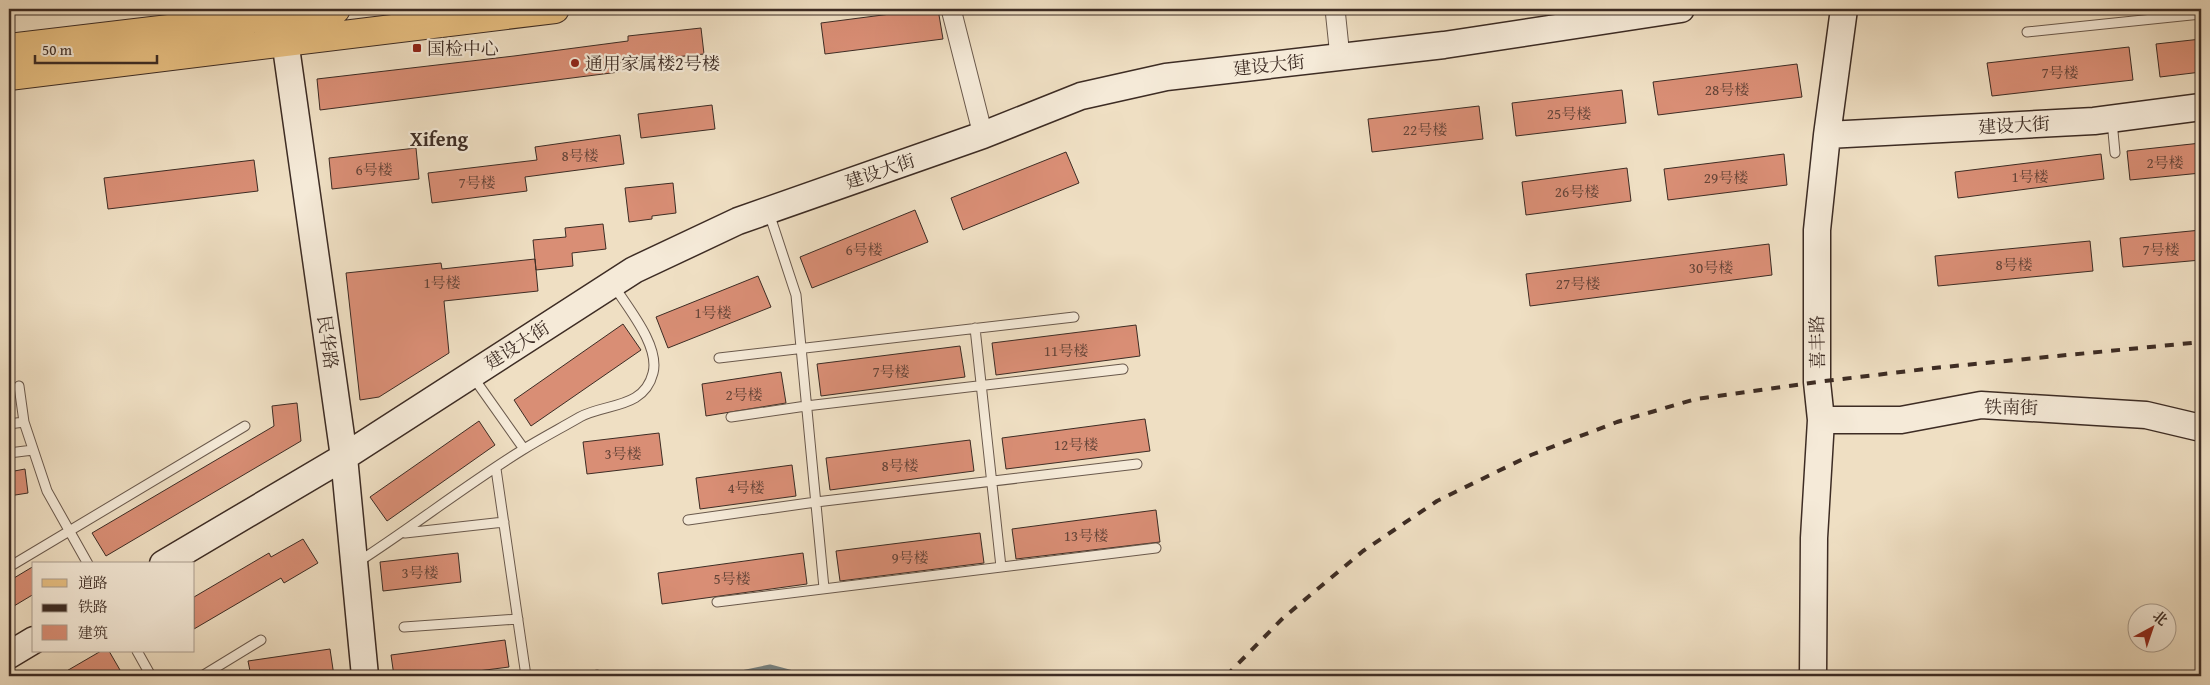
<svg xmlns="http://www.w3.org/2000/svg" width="2210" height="685" font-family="'Gentium Book Plus','Noto Serif SC',serif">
  <rect width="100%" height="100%" fill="#efdfc3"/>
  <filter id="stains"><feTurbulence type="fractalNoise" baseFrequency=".004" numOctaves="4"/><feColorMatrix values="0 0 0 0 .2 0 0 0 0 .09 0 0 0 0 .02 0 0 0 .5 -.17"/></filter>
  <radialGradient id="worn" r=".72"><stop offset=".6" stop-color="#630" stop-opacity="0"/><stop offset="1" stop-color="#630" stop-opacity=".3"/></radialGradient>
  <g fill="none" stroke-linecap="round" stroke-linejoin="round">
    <!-- stream -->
    <path stroke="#77817f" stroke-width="5" d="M727 676 770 667 804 676"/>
  </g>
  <!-- building -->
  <path fill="#d98e75" stroke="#3d2c24" d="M929 9H938L943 39 825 54 821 23Z
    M701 28 704 54 618 63 619 72 320 110 317 79 514 56 628 41V36Z
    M2201 39V72L2160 77 2156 44Z
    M2129 47 2133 80 1992 96 1987 63Z
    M1797 64 1802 97 1658 115 1653 82Z
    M1622 90 1626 123 1516 136 1512 103Z
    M712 105 715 129 641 138 638 114Z
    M1479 106 1483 139 1372 152 1368 119Z
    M620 135 624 164 525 177 527 191 432 203 428 173 537 160 535 147Z
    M2201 143V173L2130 180 2127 151Z
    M416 148 419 179 332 189 329 158Z
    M1066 152 1079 183 963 230 951 198Z
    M1784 154 1787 185 1668 200 1664 169Z
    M2101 154 2104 179 1958 198 1955 172Z
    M254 160 258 191 108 209 104 178Z
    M1627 168 1631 201 1526 215 1522 182Z
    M673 183 676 213 652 216V219L629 222 625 188Z
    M915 210 928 242 812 288 800 257Z
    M603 224 606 249 572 253 573 266 536 270 533 240 566 237 565 228Z
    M2201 230V260L2123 267 2120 238Z
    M2090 241 2093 271 1938 286 1935 256Z
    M1769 244 1772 275 1530 306 1526 274Z
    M535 259 538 291 444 301 449 353 379 397 360 400 346 273 441 263 442 269Z
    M758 276 771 307 668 348 656 317Z
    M623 324 641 350 531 426 514 400Z
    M1136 325 1140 356 996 375 992 343Z
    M960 346 965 377 821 396 817 364Z
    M781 372 786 403 706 416 702 384Z
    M297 403 301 441 106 556 92 533 274 426 272 406Z
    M1145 419 1150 451 1006 469 1002 438Z
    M479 421 495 445 387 521 370 497Z
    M659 433 663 465 587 474 583 442Z
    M970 440 974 471 830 490 826 458Z
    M792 465 796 496 700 509 696 478Z
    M25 469 28 493 9 496V472Z
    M1156 510 1160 542 1016 559 1012 529Z
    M980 533 984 563 840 581 836 551Z
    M303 539 318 563 284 583 281 578 194 629V597L269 553 271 557Z
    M458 553 461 582 383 591 380 562Z
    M803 553 807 584 662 604 658 573Z
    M34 566V594L9 609V581Z
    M505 640 509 667 439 676H394L391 655Z
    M330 649 334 676H251L248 661Z
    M101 651H109L120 670 109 676H58Z"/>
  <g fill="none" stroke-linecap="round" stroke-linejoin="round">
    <!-- lane casing -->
    <g stroke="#6a594c" stroke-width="11">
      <path id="lane" d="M2027 32 2201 14
        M2112 121 2115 153
        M769 213 796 295 824 588
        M975 328 1001 567
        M719 358 1074 317
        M473 377 524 449
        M19 386 24 422 47 491 88 564
        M731 417 806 406 1123 369
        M9 424 24 422
        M9 453 33 450
        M496 469 526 676
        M688 520 816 502 1137 464
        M405 533 504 522
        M358 562C414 526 467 484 524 449 542 438 561 428 580 417 606 403 644 409 653 373 660 346 628 308 614 286
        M9 567 245 426
        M717 602 1156 548
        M404 627 518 619
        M137 651 151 676
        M202 676 261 640
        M593 676 597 675"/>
    </g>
    <!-- street casing -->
    <g stroke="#6a594c" stroke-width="21">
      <path id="street" d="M951 9 983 135
        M1335 9 1340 57"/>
    </g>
    <!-- secondary casing -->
    <g stroke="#3d2c24" stroke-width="29">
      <path id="secondary" d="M282 19 344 457 365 676
        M1827 135 2094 121 2201 107
        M1821 420H1901L1981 405 2146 415 2201 428
        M163 564 344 457 634 270 738 221 983 135 1081 96 1166 77 1444 45 1681 9
        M9 655 34 640
        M1813 676 1814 538 1821 420 1817 382V230L1827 135 1844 9"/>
    </g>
    <!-- primary casing -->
    <g stroke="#3d2c24" stroke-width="30">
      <path id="primary" d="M9 48 336 9
        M9 76 555 9"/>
    </g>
    <!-- lane -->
    <use href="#lane" stroke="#f5ead8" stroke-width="9"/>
    <!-- street -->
    <use href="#street" stroke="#f5ead8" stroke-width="19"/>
    <!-- secondary -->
    <use href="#secondary" stroke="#f5ead8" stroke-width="26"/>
    <!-- primary -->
    <use href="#primary" stroke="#e8c082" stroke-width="28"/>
    <!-- rail -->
    <path stroke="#3d2c24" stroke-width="4" stroke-dasharray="9 9" stroke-linecap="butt" d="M1226 676 1283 618 1363 551 1437 501 1531 455 1617 422 1696 399 1817 382 1934 368 2201 342"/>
  </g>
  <!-- markers -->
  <g fill="#8f2418" stroke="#f5ead8" stroke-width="2">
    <rect x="412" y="43" width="10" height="10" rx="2.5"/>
    <circle cx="575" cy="63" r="5"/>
  </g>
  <g text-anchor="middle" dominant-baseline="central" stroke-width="4.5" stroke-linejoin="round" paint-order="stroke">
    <!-- number labels -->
    <g font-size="15" fill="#644438">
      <text x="2060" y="72">7号楼</text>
      <text x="1727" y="89">28号楼</text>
      <text x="1569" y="113">25号楼</text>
      <text x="1425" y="129">22号楼</text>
      <text x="580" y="155">8号楼</text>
      <text x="2165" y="162">2号楼</text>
      <text x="374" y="169">6号楼</text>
      <text x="2030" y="176">1号楼</text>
      <text x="1726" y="177">29号楼</text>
      <text x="477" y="182">7号楼</text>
      <text x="1577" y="191">26号楼</text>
      <text x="864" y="249">6号楼</text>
      <text x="2161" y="249">7号楼</text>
      <text x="2014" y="264">8号楼</text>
      <text x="1711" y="267">30号楼</text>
      <text x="442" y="282">1号楼</text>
      <text x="1578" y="283">27号楼</text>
      <text x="713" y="312">1号楼</text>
      <text x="1066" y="350">11号楼</text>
      <text x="891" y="371">7号楼</text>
      <text x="744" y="394">2号楼</text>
      <text x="1076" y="444">12号楼</text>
      <text x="623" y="453">3号楼</text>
      <text x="900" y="465">8号楼</text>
      <text x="746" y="487">4号楼</text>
      <text x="1086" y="535">13号楼</text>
      <text x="910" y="557">9号楼</text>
      <text x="420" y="572">3号楼</text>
      <text x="732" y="578">5号楼</text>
    </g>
    <!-- poi labels -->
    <g font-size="18" fill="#3d2c24" stroke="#f5ead8" text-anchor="start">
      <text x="427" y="48">国检中心</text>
      <text x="585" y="63">通用家属楼2号楼</text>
    </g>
    <!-- street labels -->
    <g font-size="18" fill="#3d2c24" stroke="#f5ead8">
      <text transform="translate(1269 65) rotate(-6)">建设大街</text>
      <text transform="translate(2014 125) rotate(-3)">建设大街</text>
      <text transform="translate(880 171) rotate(-19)">建设大街</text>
      <text transform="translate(328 342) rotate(82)">民华路</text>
      <text transform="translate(1817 342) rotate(-91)">喜丰路</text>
      <text transform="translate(517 345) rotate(-33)">建设大街</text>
      <text transform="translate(2011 407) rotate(1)">铁南街</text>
    </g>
    <!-- quarter labels -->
    <g font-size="20" font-weight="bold" fill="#3d2c24" stroke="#f5ead8">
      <text x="439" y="138">Xifeng</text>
    </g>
  </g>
  <!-- margin -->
  <rect width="2210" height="685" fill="none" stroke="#efdfc3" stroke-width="30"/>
  <rect x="10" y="10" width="2190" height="665" fill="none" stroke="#3d2c24" stroke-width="2.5"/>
  <rect x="15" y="15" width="2180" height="655" fill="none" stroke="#3d2c24"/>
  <!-- legend -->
  <rect x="32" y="562" width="162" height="90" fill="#f5ead8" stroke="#ab9e90"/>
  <rect x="42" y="579" width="25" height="8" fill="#e8c082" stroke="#ab9e90"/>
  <text x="78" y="588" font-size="15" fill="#3d2c24">道路</text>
  <rect x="42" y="604" width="25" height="8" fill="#3d2c24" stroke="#ab9e90"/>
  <text x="78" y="612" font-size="15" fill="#3d2c24">铁路</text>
  <rect x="42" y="625" width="25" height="15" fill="#d98e75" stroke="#ab9e90"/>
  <text x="78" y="638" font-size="15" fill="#3d2c24">建筑</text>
  <!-- north arrow -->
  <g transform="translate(2152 628) rotate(40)"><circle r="24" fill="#f5ead8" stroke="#ab9e90"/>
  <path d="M0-4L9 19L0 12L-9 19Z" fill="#8f2418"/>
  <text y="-8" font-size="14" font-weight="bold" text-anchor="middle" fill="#3d2c24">北</text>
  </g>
  <!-- scale -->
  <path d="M35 55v8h122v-8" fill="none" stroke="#3d2c24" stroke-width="2.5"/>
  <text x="42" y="55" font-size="15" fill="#3d2c24" stroke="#f5ead8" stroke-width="4" paint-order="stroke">50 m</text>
  <rect width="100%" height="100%" filter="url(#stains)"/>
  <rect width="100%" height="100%" fill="url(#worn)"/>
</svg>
